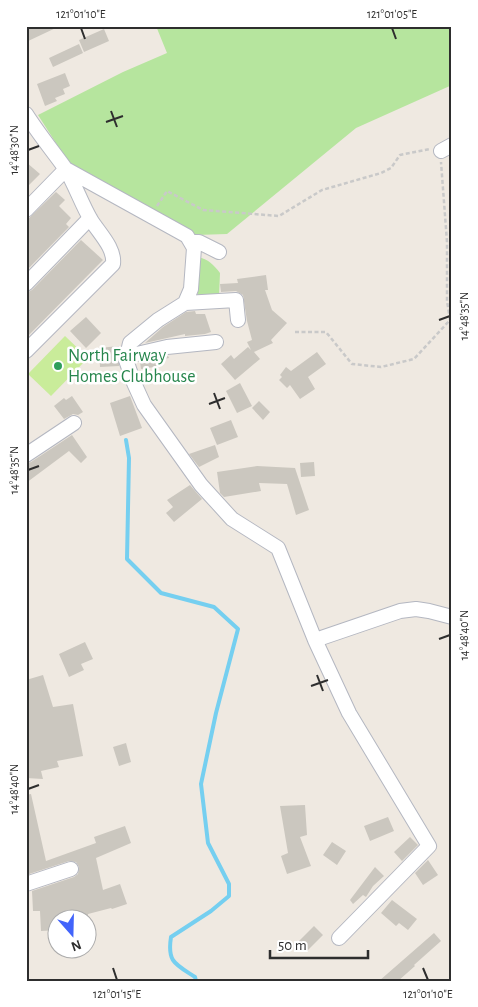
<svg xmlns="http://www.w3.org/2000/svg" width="478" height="1007" font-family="'Alegreya Sans',sans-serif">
  <rect width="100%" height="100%" fill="#efe9e1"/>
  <!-- green -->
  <path fill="#b6e59e" d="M156 26H452V85L356 128 227 234 196 235 70 165 38 115 123 72 167 53Z
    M198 257C208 259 214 265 220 273L219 296 198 298Z"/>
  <!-- pitch -->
  <path fill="#c9ec9a" d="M65 336 88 358 51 396 28 374Z"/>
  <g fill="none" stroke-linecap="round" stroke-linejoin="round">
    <!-- stream -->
    <path stroke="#75cff0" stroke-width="4" d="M126 440 129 458 127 559 161 593 214 607 238 629 216 713 201 784 208 843 229 884V896L211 911 171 937C167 962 175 964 195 977L196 981"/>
  </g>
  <!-- building -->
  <path fill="#cbc7bf" d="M26 26H60L26 42Z
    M104 29 109 41 84 52 79 40Z
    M79 44 83 53 53 67 49 58Z
    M65 73 70 86 63 89 65 94 55 98 57 101 45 106 37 84Z
    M26 162 40 174 26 188Z
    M56 192 65 200 59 206 71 218 66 224 69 227 26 271V221Z
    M81 240 103 260 26 338V293L32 290Z
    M266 275 268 290H265L272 310 287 323 271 340 273 343 254 352 260 359 235 380 221 364 231 355 234 359 248 347 251 350 247 342 252 340 247 321 243 295 236 291 221 292 220 284 238 283 237 279Z
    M195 311 196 314H205L211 332 205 334 185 336V334L145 343 163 327 186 312Z
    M86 317 101 333 86 348 70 331Z
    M119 346V366L100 367 99 348Z
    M317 352 326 364 308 377 315 389 300 399 290 385 287 388 279 380 282 377 280 375 286 367 291 371Z
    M168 356 169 358 160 360 161 366 141 369 140 362Z
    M240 383 252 406 237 413 226 391Z
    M72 396 83 412 78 415 73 414 64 419 54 406 64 398 66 400Z
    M130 396 142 428 120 436 110 403Z
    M259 401 270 412 263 420 252 408Z
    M231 420 238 437 217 445 210 428Z
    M72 435 87 457 81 463 69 451 26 483V464L31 462Z
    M215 445 219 457 199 467 189 454Z
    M314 462 315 476 301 477 300 463Z
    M257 466 295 468 309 510 296 515 287 484 259 483 261 491 224 497 220 493 217 472Z
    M190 485 202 499 174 522 166 513 173 507 167 500Z
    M85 642 93 659 81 664 84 670 69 677 59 654Z
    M43 675 53 707 73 704 83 756 57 761 59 767 41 771 43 779 26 778V680Z
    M126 743 131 762 119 766 113 747Z
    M31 794 46 861 96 843 94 837 125 826 131 843 96 858 103 890 120 884 127 904 112 909 111 908 88 914V920H58V930L41 931 40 911H33L32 891 74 877 78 874 79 867 76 862 69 861 26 875V795Z
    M305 805 307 835 300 837 311 866 287 874 281 856 288 853 280 806Z
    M388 817 394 831 370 841 364 826Z
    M410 837 418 845 402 861 394 852Z
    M332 842 346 851 337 865 323 855Z
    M428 860 438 875 423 885 415 873Z
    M375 867 384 876 373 886 366 897 363 895 353 904 350 900Z
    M392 900 417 919 408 930 399 923 396 926 381 913Z
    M314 926 323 935 306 952 297 943Z
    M434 933 441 941 414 965 415 966 398 981H379Z"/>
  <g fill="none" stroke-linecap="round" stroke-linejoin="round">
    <!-- minor casing -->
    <g stroke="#b4b7c1" stroke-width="16">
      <path id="minor" d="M26 114C38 133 52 150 65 168 75 184 81 203 91 220 99 233 115 248 113 264L26 351
        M441 151 452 145
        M66 169 187 236 194 248 191 289 185 303 158 320 130 343 126 360 134 383 144 405 201 485 232 519 278 548 315 640 349 713 429 846 339 938
        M26 210 66 169
        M191 242H199L219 252
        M26 284 90 218
        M185 303 236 300 238 320
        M128 356 167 347 216 342
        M26 455 74 423
        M315 640 400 611 416 609 429 611 452 617
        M26 884 71 869"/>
    </g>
    <!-- path -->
    <path stroke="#c9c9c9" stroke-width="2.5" stroke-dasharray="4 2.5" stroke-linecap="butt" d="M157 206 167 191 203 210 279 216 322 190 381 173 391 168 400 155 430 149
      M295 332H326L352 364 381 367 414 359 450 320 447 301V242L441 162"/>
    <!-- minor -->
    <use href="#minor" stroke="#fff" stroke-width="14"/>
  </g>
  <!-- ticks -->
  <path fill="none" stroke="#2e2e2e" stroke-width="2" d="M81 28 85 39M392 28 396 39M111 111 117 127M106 122 123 116M28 150 39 146M439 320 450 316M214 393 220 409M209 404 225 398M28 470 39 466M439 639 450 635M317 675 323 691M311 686 328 680M28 789 39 785M113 968 117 980M423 968 428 980"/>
  <!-- markers -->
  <circle fill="#2e9e5b" stroke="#fff" stroke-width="2" cx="58" cy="366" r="5"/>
  <g text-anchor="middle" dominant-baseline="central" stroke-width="5" stroke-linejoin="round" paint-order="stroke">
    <!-- leisure labels -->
    <g font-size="18" fill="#27864d" stroke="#fff" text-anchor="start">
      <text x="68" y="356">North Fairway<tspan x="68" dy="21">Homes Clubhouse</tspan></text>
    </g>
  </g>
  <!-- border -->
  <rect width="478" height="1007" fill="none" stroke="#ffffff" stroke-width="55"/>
  <!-- north arrow -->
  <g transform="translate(72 934) rotate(160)"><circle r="24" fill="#ffffff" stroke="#ababab"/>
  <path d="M0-4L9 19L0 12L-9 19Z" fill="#4264fb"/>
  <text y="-8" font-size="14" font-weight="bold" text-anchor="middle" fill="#2e2e2e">N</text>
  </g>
  <!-- scale -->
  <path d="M270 950v8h98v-8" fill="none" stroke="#2e2e2e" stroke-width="2.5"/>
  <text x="278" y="950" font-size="15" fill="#2e2e2e" stroke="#ffffff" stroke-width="4" paint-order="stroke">50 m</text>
  <rect x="28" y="28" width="422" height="952" fill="none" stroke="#2e2e2e" stroke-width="2"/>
  <g font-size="12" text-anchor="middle" fill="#2e2e2e">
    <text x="81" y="18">121°01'10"E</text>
    <text x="392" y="18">121°01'05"E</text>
    <text transform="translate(14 150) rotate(-90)" y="4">14°48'30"N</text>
    <text transform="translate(464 316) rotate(-90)" y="4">14°48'35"N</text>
    <text transform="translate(14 470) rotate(-90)" y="4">14°48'35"N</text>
    <text transform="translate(464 635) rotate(-90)" y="4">14°48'40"N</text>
    <text transform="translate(14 789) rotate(-90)" y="4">14°48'40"N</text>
    <text x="117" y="998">121°01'15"E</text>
    <text x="428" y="998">121°01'10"E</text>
  </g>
</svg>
